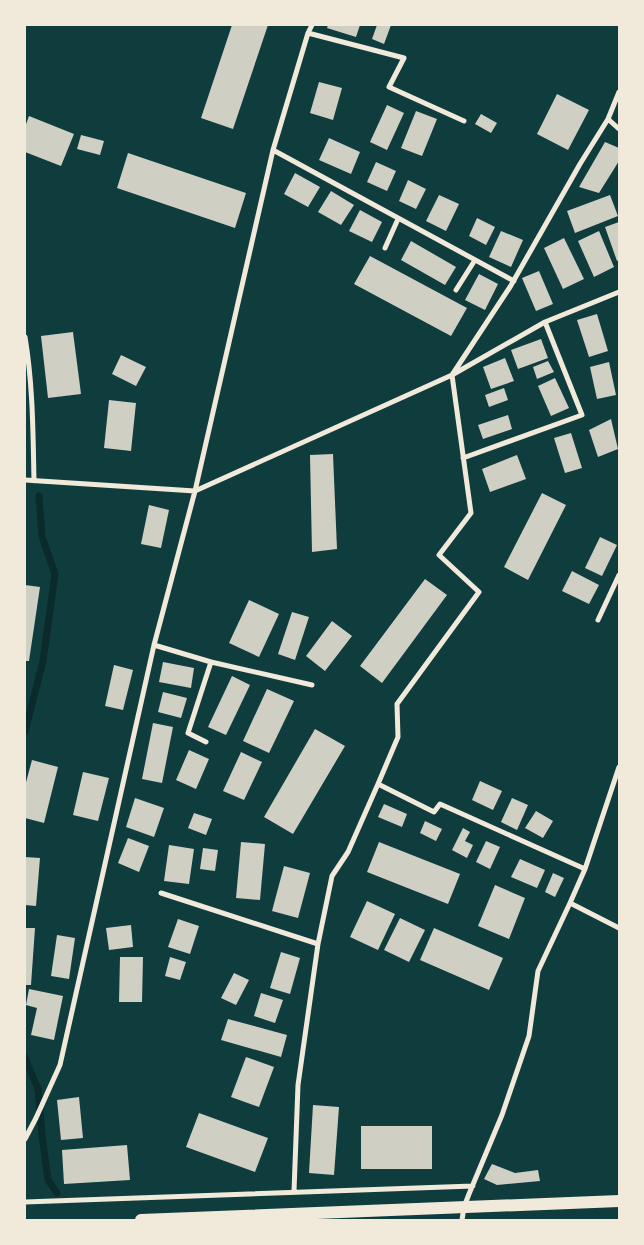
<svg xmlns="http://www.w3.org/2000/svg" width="644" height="1245" font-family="Lato,sans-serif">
  <rect width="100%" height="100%" fill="#0f3d3e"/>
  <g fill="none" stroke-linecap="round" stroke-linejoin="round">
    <!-- stream -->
    <path stroke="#0a2a2b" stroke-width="7" d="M25 732 43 661 55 574 42 537 39 496
      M25 1058 38 1089 42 1135 48 1180 57 1193"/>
  </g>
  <!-- building -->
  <path fill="#cfcfc3" d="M232 25H268L233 129 201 118Z
    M328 25H360L356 37 327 28Z
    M377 25H391L384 44 372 39Z
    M319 82 342 88 333 120 310 113Z
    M557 94 589 110 568 150 537 134Z
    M387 105 404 113 387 150 370 142Z
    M416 111 437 119 422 156 401 148Z
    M481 114 497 123 491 133 475 124Z
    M29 116 74 134 61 166 25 152V127Z
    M81 135 104 141 100 155 77 149Z
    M329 138 360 152 351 174 319 160Z
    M605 142 619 148V161L599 193 579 187Z
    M128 153 246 193 235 228 117 188Z
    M376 162 396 171 387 191 367 182Z
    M295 173 320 187 308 207 284 194Z
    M408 180 426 189 416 209 399 201Z
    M331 191 354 205 341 225 318 212Z
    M439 195 459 204 446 231 426 221Z
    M610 195 618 216 575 233 567 211Z
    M360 210 382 222 372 242 349 231Z
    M477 218 495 227 486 245 469 236Z
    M619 222V260L617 261 605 227Z
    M501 231 523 240 511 267 489 257Z
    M599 231 614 267 594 277 578 241Z
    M564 238 584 279 563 289 544 248Z
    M411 241 456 267 445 285 401 260Z
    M370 256 467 308 451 336 354 284Z
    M539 271 553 304 536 311 522 278Z
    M479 274 498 284 485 310 465 300Z
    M597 314 608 351 589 357 577 320Z
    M73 332 81 394 48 398 41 336Z
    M541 339 548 358 518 369 511 350Z
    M121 355 146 367 136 386 112 374Z
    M505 358 514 381 491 389 483 367Z
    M548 361 554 372 537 379 533 367Z
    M609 362 616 395 597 399 590 367Z
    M555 378 569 408 551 416 538 386Z
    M504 388 508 400 489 407 485 395Z
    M109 400 136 403 131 451 104 448Z
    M508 415 512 429 483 439 478 425Z
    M611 419 618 449 598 457 589 430Z
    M571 433 582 468 565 473 554 438Z
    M333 454 337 549 312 552 310 455Z
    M517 455 526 479 490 492 482 469Z
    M542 493 566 505 528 580 504 567Z
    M149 505 169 510 161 548 141 544Z
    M600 537 617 545 602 576 585 568Z
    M572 571 599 585 589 604 562 591Z
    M425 579 447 595 382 683 360 666Z
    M25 585 40 587 29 661H25Z
    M249 600 279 614 259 657 229 643Z
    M292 612 309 617 295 660 278 654Z
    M332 621 352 636 325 671 306 656Z
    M163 662 194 668 191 688 159 682Z
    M114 665 133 670 123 710 105 706Z
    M232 676 250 685 226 735 208 727Z
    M267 689 294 701 269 753 243 741Z
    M163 692 187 698 181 718 158 712Z
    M153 723 173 727 162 783 142 779Z
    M315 729 345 746 293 834 264 817Z
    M189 750 209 759 196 789 176 780Z
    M241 752 262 762 244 800 223 791Z
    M32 760 58 767 44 823 25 818V786Z
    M83 772 109 778 98 821 73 815Z
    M480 781 502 791 493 810 472 800Z
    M135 798 164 808 154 837 126 827Z
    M512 798 528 805 517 830 501 822Z
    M384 804 407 814 402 827 378 817Z
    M536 811 553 821 543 838 525 828Z
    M194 813 212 819 206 835 188 828Z
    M425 821 442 829 436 841 420 833Z
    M463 828 470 832 465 841 473 845 467 858 452 850Z
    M128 838 149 846 139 872 118 863Z
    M486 841 500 847 490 869 476 862Z
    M241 842 265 844 260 900 236 898Z
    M379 842 460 874 448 904 367 872Z
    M169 845 194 849 189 884 164 881Z
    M203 848 218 850 215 871 200 869Z
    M25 857 40 858 36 906 25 905Z
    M520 859 545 870 537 888 511 877Z
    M284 866 310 873 298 918 272 911Z
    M553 873 564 878 555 897 545 892Z
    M495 885 525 898 509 939 478 926Z
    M367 901 395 914 378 950 350 937Z
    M400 918 425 930 409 962 384 950Z
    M178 919 199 926 190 954 168 947Z
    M131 925 133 947 109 950 106 928Z
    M25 928H35L31 985H25Z
    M434 928 503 958 489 990 420 960Z
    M57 935 75 938 69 979 51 976Z
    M281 952 300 958 290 994 270 988Z
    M120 957H143L142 1002H119Z
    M170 957 186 962 180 980 165 976Z
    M234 973 249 980 236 1005 221 998Z
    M29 989 63 996 54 1040 31 1035 37 1008 26 1005Z
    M261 993 283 1000 275 1023 254 1016Z
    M228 1019 287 1035 281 1057 221 1040Z
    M246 1057 274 1067 259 1107 231 1097Z
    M79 1097 83 1138 61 1140 57 1100Z
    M313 1105 339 1107 334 1175 309 1173Z
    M199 1113 268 1138 255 1172 186 1147Z
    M361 1126H432V1169H361Z
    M127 1145 130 1180 64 1184 62 1150Z
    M492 1164 515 1173 538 1170 540 1181 497 1185 484 1179Z"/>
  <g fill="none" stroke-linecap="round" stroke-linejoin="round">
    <!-- minor -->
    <path stroke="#f1e9da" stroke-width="5" d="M308 33 404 58 389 87 464 121
      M608 119 619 92
      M273 150 514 281
      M385 248 398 219
      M456 290 475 260
      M25 337C33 385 33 433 34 481
      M463 458 582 415 545 322
      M25 480 195 491 452 375 545 322 619 292
      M598 620 619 575
      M154 645 211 662 312 685
      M206 742 188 733 211 662
      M378 784 398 737 397 704 479 592 439 555 471 513 452 375 510 287 580 164 608 119 619 129
      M585 869 619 767
      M161 893 318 944
      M25 1139 36 1118 60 1065 154 645 195 491 273 150 308 33 312 25
      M294 1191 298 1085 318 944 332 876 348 852 378 784 434 812 440 804 585 869 570 903 619 928
      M25 1202 473 1186
      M462 1220 464 1207 469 1194 502 1115 529 1036 538 971 570 903"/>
    <!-- primary -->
    <path stroke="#f1e9da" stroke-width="12" d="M141 1220 619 1201"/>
  </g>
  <!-- border -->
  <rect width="644" height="1245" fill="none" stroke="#f1e9da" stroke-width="52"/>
</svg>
